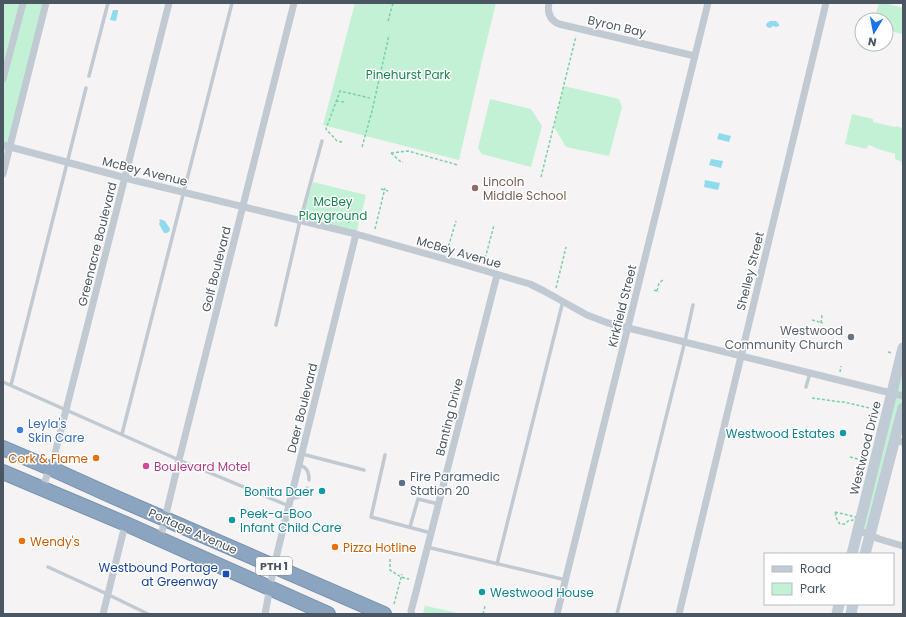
<svg xmlns="http://www.w3.org/2000/svg" width="906" height="617" font-family="Poppins,sans-serif">
  <rect width="100%" height="100%" fill="#f5f3f3"/>
  <!-- green -->
  <path fill="#c3f1d5" d="M3 3H46L3 174Z
    M355 3H496L483 56 459 160 323 125Z
    M879 3H884L903 8V34L886 30V20H874Z
    M564 86 619 99 622 107 609 156 566 147 554 127Z
    M490 99 531 109 542 126 531 167 482 154 478 148Z
    M852 114 873 119V122L895 127 896 126 902 128 903 123V166L901 165 902 162 895 159V154L875 148V147L868 145 867 149 845 144Z
    M313 182 366 195 356 234 300 221Z
    M903 348V408L870 535 858 530Z
    M425 605 426 606 462 614H423Z"/>
  <!-- water -->
  <path fill="#90daee" d="M113 10H118V12L116 21 110 20Z
    M770 21H776L779 24V26L776 27 773 26 770 28 767 27 766 25 767 23Z
    M719 133 731 136 729 142 717 139Z
    M711 159 723 161 721 168 709 165Z
    M705 180 720 183 718 190 704 187Z
    M161 219 162 220 165 221 170 229 169 232 166 233H164L159 224 160 222 159 220Z"/>
  <g fill="none" stroke-linecap="round" stroke-linejoin="round">
    <!-- highway casing -->
    <g stroke="#7690ad" stroke-width="16">
      <path id="highway" d="M3 448 50 468 112 496 384 614
        M3 472 126 524 328 614"/>
    </g>
    <!-- path -->
    <path stroke="#7ad0a6" stroke-width="1.5" stroke-dasharray="3 2" stroke-linecap="butt" d="M388 21 393 3
      M336 101 344 102
      M342 142 337 141 326 129 340 91 370 98
      M362 147 372 111 389 35
      M391 153 408 151 458 165
      M391 153 401 162H403
      M541 177 576 36
      M381 189 388 191
      M349 223V221L348 219 351 203
      M375 229 385 188
      M447 251 456 221
      M484 263 494 225
      M556 288 566 247
      M654 290 659 292
      M657 291 659 283 663 280
      M812 320 823 323
      M821 323 822 315
      M888 352 892 353
      M840 372 841 366
      M812 398 841 402H844L878 410
      M850 457 866 461
      M835 512 856 517 853 520 848 521 845 524H840L837 520Z
      M390 559V570L401 577 409 579
      M394 604 402 574
      M483 614 485 606"/>
    <!-- lane -->
    <path stroke="#c1cad2" stroke-width="3.5" d="M89 76 108 3
      M276 325 300 221 322 141
      M3 382 179 460 289 506
      M11 385 86 88
      M806 387 810 373
      M122 434 232 3
      M302 454 364 470
      M385 455 371 517 431 533
      M299 465C307 467 309 472 309 480
      M291 498C299 499 304 495 307 488
      M410 527 418 499 438 504
      M427 547 566 580
      M497 564 563 301
      M48 567 107 594 148 614
      M617 614 685 341 693 305"/>
    <!-- street -->
    <path stroke="#c1cad2" stroke-width="7" d="M549 3C547 13 550 20 559 24L695 56
      M3 79 23 3
      M3 145 137 181 356 234 445 259 530 284 544 291 587 315 608 323 903 396
      M3 174 46 3
      M895 440 903 442
      M42 489 54 457 66 410 169 3
      M858 530 879 539 903 546
      M160 540 168 506 179 460 294 3
      M103 614 123 533 126 524
      M265 614 274 566 356 234
      M412 614 411 611 416 592 497 275
      M557 614 708 3
      M679 614 826 3"/>
    <!-- secondary -->
    <path stroke="#c1cbd6" stroke-width="11" d="M852 554 903 348
      M865 554 903 408
      M837 614 839 604
      M851 614 853 604"/>
    <!-- highway -->
    <use href="#highway" stroke="#8ba5c1" stroke-width="14"/>
  </g>
  <!-- markers -->
  <circle fill="#8d6e63" stroke="#fff" stroke-width="1.5" cx="475" cy="188" r="4"/>
  <circle fill="#6b7280" stroke="#fff" stroke-width="1.5" cx="851" cy="337" r="4"/>
  <circle fill="#3f7fe0" stroke="#fff" stroke-width="1.5" cx="20" cy="430" r="4"/>
  <g fill="#0f9aa8" stroke="#fff" stroke-width="1.5">
    <circle cx="843" cy="433" r="4"/>
    <circle cx="322" cy="491" r="4"/>
    <circle cx="232" cy="520" r="4"/>
    <circle cx="482" cy="592" r="4"/>
  </g>
  <g fill="#e8710a" stroke="#fff" stroke-width="1.5">
    <circle cx="96" cy="458" r="4"/>
    <circle cx="22" cy="541" r="4"/>
    <circle cx="335" cy="547" r="4"/>
  </g>
  <circle fill="#d1479c" stroke="#fff" stroke-width="1.5" cx="146" cy="466" r="4"/>
  <circle fill="#5c6f8a" stroke="#fff" stroke-width="1.5" cx="402" cy="483" r="4"/>
  <rect fill="#1a4fb4" stroke="#fff" stroke-width="1.5" x="222" y="570" width="8" height="8" rx="2"/>
  <g text-anchor="middle" dominant-baseline="central" stroke-width="3" stroke-linejoin="round" paint-order="stroke">
    <!-- shield labels -->
    <rect fill="#fff" stroke="#808990" stroke-width="1" x="256" y="557" width="36" height="18" rx="3"/>
    <g font-size="11" font-weight="bold" fill="#4a5661">
      <text x="274" y="566">PTH 1</text>
    </g>
    <!-- street labels -->
    <g font-size="12" fill="#4a5661" stroke="#fff">
      <text transform="translate(617 26) rotate(13)">Byron Bay</text>
      <text transform="translate(145 171) rotate(14)">McBey Avenue</text>
      <text transform="translate(97 244) rotate(-76)">Greenacre Boulevard</text>
      <text transform="translate(459 252) rotate(16)">McBey Avenue</text>
      <text transform="translate(216 269) rotate(-76)">Golf Boulevard</text>
      <text transform="translate(750 271) rotate(-76)">Shelley Street</text>
      <text transform="translate(622 306) rotate(-76)">Kirkfield Street</text>
      <text transform="translate(302 408) rotate(-76)">Daer Boulevard</text>
      <text transform="translate(449 417) rotate(-76)">Banting Drive</text>
      <text transform="translate(865 448) rotate(-76)">Westwood Drive</text>
      <text transform="translate(193 531) rotate(24)">Portage Avenue</text>
    </g>
    <!-- park labels -->
    <g font-size="12" fill="#17864f" stroke="#fff">
      <text x="408" y="74">Pinehurst Park</text>
      <text x="333" y="201">McBey<tspan x="333" dy="14">Playground</tspan></text>
    </g>
    <!-- education labels -->
    <g font-size="12" fill="#785e54" stroke="#fff" text-anchor="start">
      <text x="483" y="181">Lincoln<tspan x="483" dy="14">Middle School</tspan></text>
    </g>
    <!-- worship labels -->
    <g font-size="12" fill="#5b616d" stroke="#fff" text-anchor="end">
      <text x="843" y="330">Westwood<tspan x="843" dy="14">Community Church</tspan></text>
    </g>
    <!-- shop labels -->
    <g font-size="12" fill="#366cbe" stroke="#fff" text-anchor="start">
      <text x="28" y="423">Leyla's<tspan x="28" dy="14">Skin Care</tspan></text>
    </g>
    <!-- culture labels -->
    <g font-size="12" fill="#0d838f" stroke="#fff" text-anchor="end">
      <text x="835" y="433">Westwood Estates</text>
      <text x="314" y="491">Bonita Daer</text>
      <text x="240" y="513" text-anchor="start">Peek-a-Boo<tspan x="240" dy="14">Infant Child Care</tspan></text>
      <text x="490" y="592" text-anchor="start">Westwood House</text>
    </g>
    <!-- food labels -->
    <g font-size="12" fill="#c56008" stroke="#fff" text-anchor="start">
      <text x="88" y="458" text-anchor="end">Cork &amp; Flame</text>
      <text x="30" y="541">Wendy's</text>
      <text x="343" y="547">Pizza Hotline</text>
    </g>
    <!-- hotel labels -->
    <g font-size="12" fill="#b23c85" stroke="#fff" text-anchor="start">
      <text x="154" y="466">Boulevard Motel</text>
    </g>
    <!-- service labels -->
    <g font-size="12" fill="#4e5e75" stroke="#fff" text-anchor="start">
      <text x="410" y="476">Fire Paramedic<tspan x="410" dy="14">Station 20</tspan></text>
    </g>
    <!-- transit labels -->
    <g font-size="12" fill="#164399" stroke="#fff" text-anchor="end">
      <text x="218" y="567">Westbound Portage<tspan x="218" dy="14">at Greenway</tspan></text>
    </g>
  </g>
  <!-- border -->
  <rect width="906" height="617" fill="none" stroke="#4a5661" stroke-width="8"/>
  <!-- legend -->
  <rect x="764" y="553" width="130" height="52" fill="#ffffff" stroke="#b7bbc0"/>
  <rect x="772" y="566" width="20" height="6" fill="#c1cbd6" stroke="#b7bbc0"/>
  <text x="800" y="573" font-size="12" fill="#4a5661">Road</text>
  <rect x="772" y="583" width="20" height="12" fill="#c3f1d5" stroke="#b7bbc0"/>
  <text x="800" y="593" font-size="12" fill="#4a5661">Park</text>
  <!-- north arrow -->
  <g transform="translate(874 32) rotate(190)"><circle r="19" fill="#ffffff" stroke="#b7bbc0"/>
  <path d="M0-3L7 15L0 10L-7 15Z" fill="#1a73e8"/>
  <text y="-6" font-size="11" font-weight="bold" text-anchor="middle" fill="#4a5661">N</text>
  </g>
</svg>
